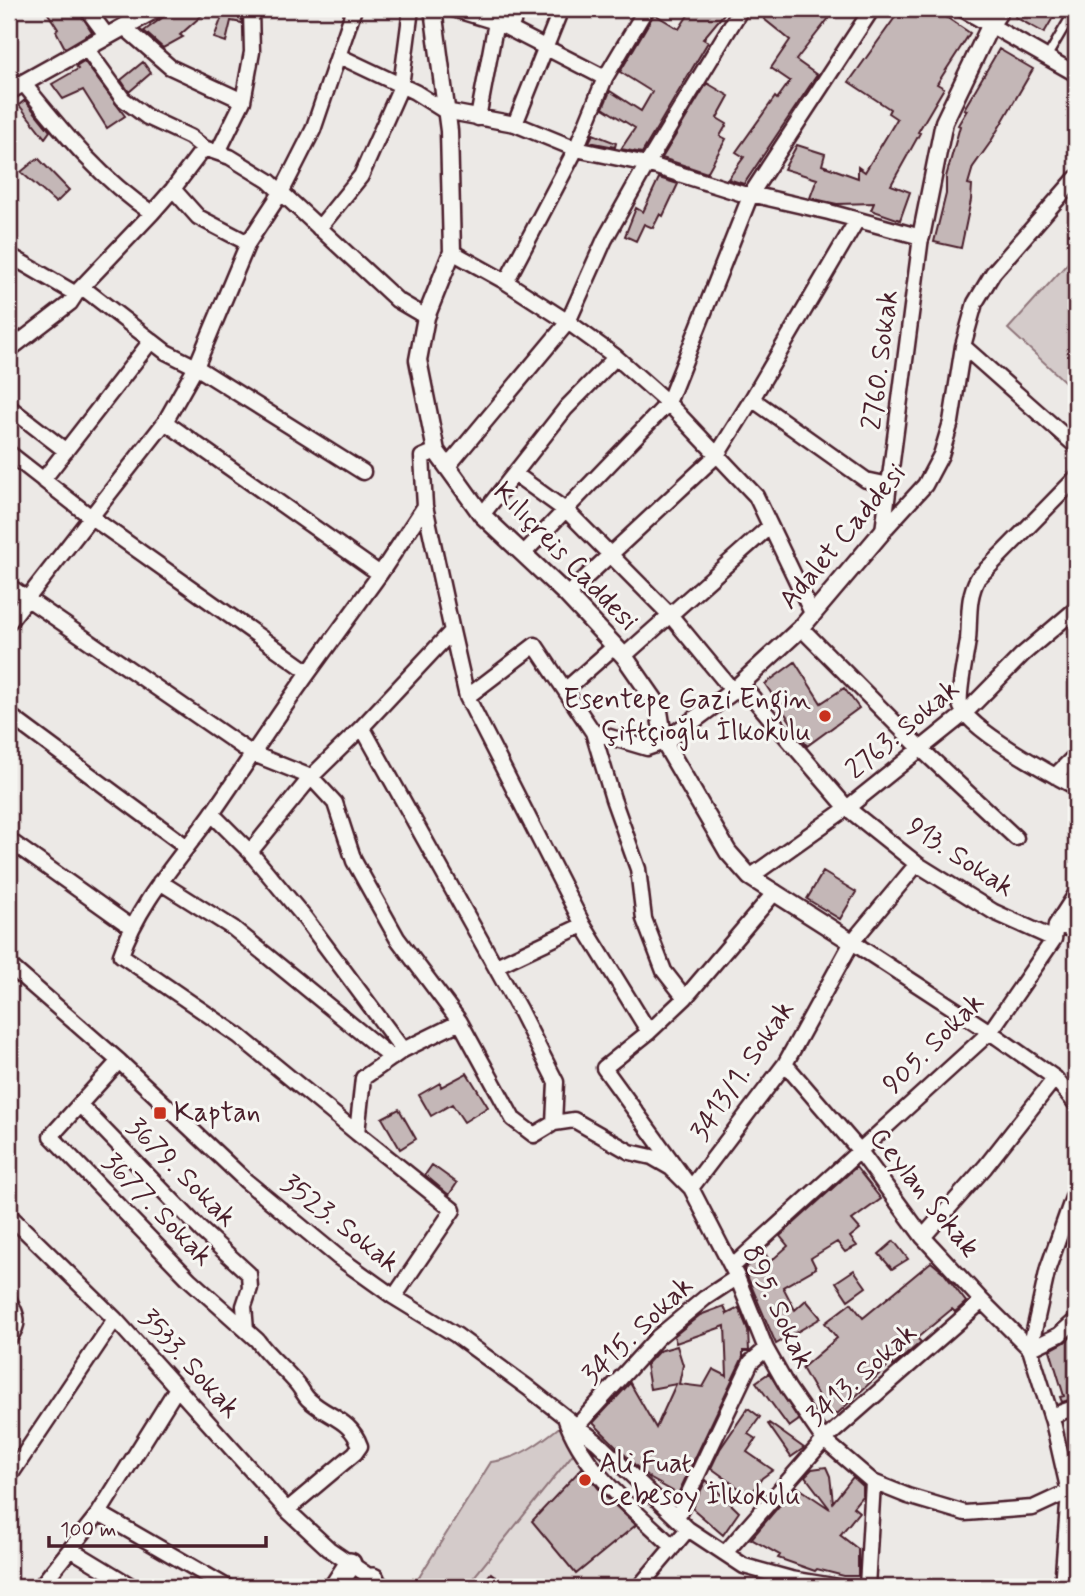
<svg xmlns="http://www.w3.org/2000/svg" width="1085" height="1596" font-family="Mynerve,sans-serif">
  <rect width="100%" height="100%" fill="#ece9e6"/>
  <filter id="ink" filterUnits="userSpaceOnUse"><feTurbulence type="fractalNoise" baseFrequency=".0143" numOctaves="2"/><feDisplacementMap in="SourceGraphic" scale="14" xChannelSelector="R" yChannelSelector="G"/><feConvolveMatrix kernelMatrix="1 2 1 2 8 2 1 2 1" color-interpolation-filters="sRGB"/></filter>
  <g filter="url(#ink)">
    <!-- built -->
    <path fill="#e0dad8" d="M582 1443 654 1518 674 1542 635 1587H467Z"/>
    <!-- green -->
    <path fill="#d4cbca" stroke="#8f757a" stroke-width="2" d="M1076 254V392L1008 329Z
      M562 1425 581 1444 466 1587H413L491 1462C519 1459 541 1442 562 1425Z"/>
    <!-- building -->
    <path fill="#c4b7b7" stroke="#4a1f2b" stroke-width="2" d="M45 9H78L92 32 65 48 56 31 58 29Z
      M166 9H209L180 35 183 37 163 48 144 31 166 15Z
      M225 9H241L242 23 231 21 226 42 214 38Z
      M692 9H728L703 39 708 42 642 153 621 149 635 128 603 108 610 91 641 111 652 92 620 72 654 14 679 29Z
      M772 9H836L796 60 817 75 744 184 728 179 744 157 736 152 775 97 777 99 790 81 771 68 790 40 764 19Z
      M901 9H934L970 33 937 84 944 88 918 132 920 133 891 185 910 192 900 220 871 210 874 203 837 204 810 198 817 179 784 169 797 145 825 154 822 165 858 178V167L865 172 897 119 888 113 890 109 849 82Z
      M1019 9H1058L1044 33 1015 17Z
      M999 49 1033 69 990 143 973 167 968 184 972 185 971 200 961 248 934 242 946 194V177L960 126 958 125 967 110 964 109Z
      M84 61 125 116 107 128 83 90 63 99 52 84 78 69 76 66Z
      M143 62 151 73 129 92 121 80Z
      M707 83 729 96 717 118 727 124 720 136 726 139 707 173 662 158Z
      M25 100 50 131 45 138 19 105Z
      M593 134 616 143 615 147 589 142Z
      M38 158 69 190 56 203 21 172Z
      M659 178 678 184 663 216 660 214 653 228 644 224 636 241 625 236 636 208 643 212Z
      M795 662 821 703 844 688 859 708 807 746 765 684Z
      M823 872 856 892 840 919 807 899Z
      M467 1073 488 1107 464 1122 452 1104 431 1116 419 1095 440 1083 441 1087Z
      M399 1109 416 1139 400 1149 382 1118Z
      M432 1165 457 1183 449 1195 425 1175Z
      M856 1167 881 1199 852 1220 860 1229 850 1237 857 1246 845 1252 837 1242 811 1258 816 1268 783 1287 795 1310 806 1300 821 1318 776 1344 744 1269 764 1251 770 1262 788 1246 780 1236Z
      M894 1241 908 1259 892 1269 879 1254Z
      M931 1262 943 1272 966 1302 955 1312 952 1309 917 1338 921 1342 893 1366 891 1363 837 1414 828 1413 802 1368 837 1338 825 1323 851 1303 863 1318Z
      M854 1270 866 1287 848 1300 836 1282Z
      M724 1306 727 1314 739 1308 748 1330 749 1351H743V1357L678 1494 651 1479 636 1466 593 1423 630 1383 656 1428 676 1384 650 1389 646 1365 659 1351 677 1346 683 1365 679 1384 703 1387 713 1369 727 1376 725 1326 676 1343 674 1336 700 1315Z
      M1076 1333V1398L1062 1402 1060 1397 1064 1396 1050 1350 1065 1342Z
      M769 1373 799 1420 789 1427 756 1382Z
      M748 1408 760 1417 748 1434 756 1439 747 1452 773 1470 762 1478 750 1496 711 1468 720 1449Z
      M769 1423 804 1448 791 1457 768 1424Z
      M826 1467 830 1476 833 1502 853 1477 863 1486V1495L853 1507 859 1512 840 1535 858 1549V1576H844L817 1569 815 1571 778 1558 780 1555 751 1539 796 1486 830 1509 805 1476 812 1469Z
      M582 1468 604 1495 636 1525 576 1574 532 1521Z
      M706 1480 739 1512 723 1535 692 1508Z
      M491 1573 510 1587H480Z"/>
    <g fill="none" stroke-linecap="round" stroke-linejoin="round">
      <!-- service casing -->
      <g stroke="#4a1f2b" stroke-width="12">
        <path id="service" d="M1047 57 1075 9"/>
      </g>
      <!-- minor casing -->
      <g stroke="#4a1f2b" stroke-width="19">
        <path id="minor" d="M87 9 107 36
          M453 9 496 22
          M962 9 1076 74
          M124 27 170 67 243 101
          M510 29 518 9
          M86 48 123 99 147 117 190 137 204 148 230 157 269 181 397 300 426 317
          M339 56 415 92 445 111 515 124 576 149 647 164 743 194H751L829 212 921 237 883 531
          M23 83C62 131 100 179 152 213L173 189
          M478 118 496 22 605 78
          M515 124 561 9
          M204 148 173 189 198 217 248 243
          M218 152 243 101 252 52 251 9
          M319 228 361 176 401 86 411 9
          M452 252 506 282 568 322 616 357 668 403 756 496 812 613
          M9 255 76 294 70 303 9 350
          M506 282 576 149 605 78 646 9
          M82 287 166 352 196 367 363 472
          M76 293 152 213
          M963 346 1076 446
          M752 399 866 480 889 485
          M9 407 66 451
          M165 422 380 574
          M9 453 91 517 309 672C275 719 244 768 211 815 178 861 139 902 121 955L239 1036 357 1133 363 1078 403 1050 460 1022
          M448 466 568 322 605 239 647 164 741 9
          M515 474 569 513 671 616 733 691
          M1076 478 978 578C967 597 970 618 968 640 966 656 958 690 960 704 965 728 1053 775 1076 787
          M43 480 151 341
          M482 515 566 408 616 357
          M883 531 925 485 941 455 951 422 963 346 975 303 993 273 1076 178
          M524 553 668 403 751 194 872 9
          M9 586 251 753 311 777 335 803 354 861 397 938 460 1022 513 1119 534 1135 554 1123 574 1120 630 1152 652 1157 671 1168 691 1188 785 1064 852 942 917 864
          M567 595 717 455 752 399 857 220
          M9 622 165 422 196 367 248 243 282 191 313 130 354 9
          M801 628 921 749 1016 838
          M452 631 467 697 583 925 649 1032
          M624 656 770 526
          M309 672 380 574 425 506
          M741 684 847 808 917 864 994 912 1054 939
          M565 690 615 646
          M467 697 535 645 593 732 647 748 664 742
          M9 715 187 847
          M362 727 519 1009 556 1082 554 1123
          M593 732 613 799 638 869 644 919 664 971 685 998
          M1055 776 1076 755
          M212 814 250 852
          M9 840 131 927
          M750 877 847 808 964 714 1022 655 1076 609
          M160 882 233 928 392 1058
          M775 892 685 998 649 1032 604 1068 691 1188 737 1277 766 1349 788 1388 824 1440 873 1482 908 1496 965 1513 1033 1508 1076 1488
          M1056 925 1076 930
          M852 942 990 1032 1055 1078 1076 1104
          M9 965 119 1061 246 1181 338 1257 394 1297 456 1335 527 1387 597 1442 688 1529 744 1566 791 1579 839 1587
          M496 966 583 925
          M403 1050 304 917 250 852 311 777 362 727 452 631 425 506 422 457 436 451
          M119 1061 51 1136 190 1280 257 1340C269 1357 285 1369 298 1385 302 1390 304 1395 308 1399 328 1418 350 1418 360 1446L355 1453 287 1510
          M785 1064 859 1150 923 1237 982 1301 1030 1349
          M80 1105 201 1230 249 1274 250 1288 244 1306 246 1330
          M357 1133 453 1210 394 1297
          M9 1215 115 1319 287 1510 329 1549 385 1587
          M923 1237 985 1167 1055 1078
          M732 1267 990 1032 1054 939 1056 925 1076 894
          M9 1300C17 1315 21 1323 9 1338
          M1030 1349 1059 1335 1076 1320
          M1051 1416 1076 1407
          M565 1417C583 1471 634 1509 673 1547
          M577 1426 658 1337 705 1298 737 1277
          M9 1477 115 1319
          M99 1513 227 1587
          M677 1518 751 1362 766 1349
          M72 1550 133 1587
          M725 1553 824 1440 982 1301
          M40 1587 99 1513 177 1388
          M639 1587 688 1529
          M867 1587 873 1482
          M1062 1587 1069 1492 1053 1422 1030 1349 1048 1268 1076 1189"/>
      </g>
      <!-- tertiary casing -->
      <g stroke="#4a1f2b" stroke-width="21">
        <path id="tertiary" d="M433 9 449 131 452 252 426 317 418 360 436 451 482 515 567 595 624 656 658 705 664 742 728 852 750 877 852 942
          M9 91 156 9
          M921 237 944 122 990 26 1001 9
          M664 742 733 691 801 628 883 531"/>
      </g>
      <!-- primary casing -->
      <g stroke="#4a1f2b" stroke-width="26">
        <path id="primary" d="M335 1587 350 1564
          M367 1587 373 1579"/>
      </g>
      <!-- service -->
      <use href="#service" stroke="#f6f6f2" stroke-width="7"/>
      <!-- minor -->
      <use href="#minor" stroke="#f6f6f2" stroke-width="14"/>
      <!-- tertiary -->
      <use href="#tertiary" stroke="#f6f6f2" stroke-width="16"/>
      <!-- primary -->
      <use href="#primary" stroke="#f6f6f2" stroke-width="21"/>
    </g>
  </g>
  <!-- markers -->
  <g fill="#c8321e" stroke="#f6f6f2" stroke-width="2.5">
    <circle cx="825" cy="716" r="7"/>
    <rect x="153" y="1106" width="14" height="14" rx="3.5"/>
    <circle cx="585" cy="1480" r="7"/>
  </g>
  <g text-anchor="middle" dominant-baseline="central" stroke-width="6" stroke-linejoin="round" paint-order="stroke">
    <!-- street labels -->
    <g font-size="28" fill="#4a1f2b" stroke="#f6f6f2">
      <text transform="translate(881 360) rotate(-83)">2760. Sokak</text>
      <text transform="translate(843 537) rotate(-50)">Adalet Caddesi</text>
      <text transform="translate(565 557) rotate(46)">Kılıçreis Caddesi</text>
      <text transform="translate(903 730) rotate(-40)">2763. Sokak</text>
      <text transform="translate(960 858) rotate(33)">913. Sokak</text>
      <text transform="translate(934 1044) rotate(-45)">905. Sokak</text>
      <text transform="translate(743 1071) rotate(-56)">3413/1. Sokak</text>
      <text transform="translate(181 1173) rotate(45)">3679. Sokak</text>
      <text transform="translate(924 1193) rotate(51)">Ceylan Sokak</text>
      <text transform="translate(157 1210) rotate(46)">3677. Sokak</text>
      <text transform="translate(340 1224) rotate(38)">3523. Sokak</text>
      <text transform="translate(777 1307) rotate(65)">895. Sokak</text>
      <text transform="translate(638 1331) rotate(-44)">3415. Sokak</text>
      <text transform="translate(189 1364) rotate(48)">3533. Sokak</text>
      <text transform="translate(862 1375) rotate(-42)">3413. Sokak</text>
    </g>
    <!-- poi labels -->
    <g font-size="28" fill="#4a1f2b" stroke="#f6f6f2" text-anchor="start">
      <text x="811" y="700" text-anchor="end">Esentepe Gazi Engin<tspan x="811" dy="32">Çiftçioğlu İlkokulu</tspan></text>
      <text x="174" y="1113">Kaptan</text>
      <text x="599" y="1464">Ali Fuat<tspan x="599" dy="32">Cebesoy İlkokulu</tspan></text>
    </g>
  </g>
  <!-- margin -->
  <rect width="1085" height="1596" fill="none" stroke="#f6f6f2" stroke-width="35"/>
  <rect x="18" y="18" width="1050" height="1561" fill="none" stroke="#4a1f2b" stroke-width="2.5" filter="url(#ink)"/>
  <!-- scale -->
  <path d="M49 1536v10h217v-10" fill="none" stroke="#4a1f2b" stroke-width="3.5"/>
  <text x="60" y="1536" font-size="21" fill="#4a1f2b" stroke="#f6f6f2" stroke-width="5" paint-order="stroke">100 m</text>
</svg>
